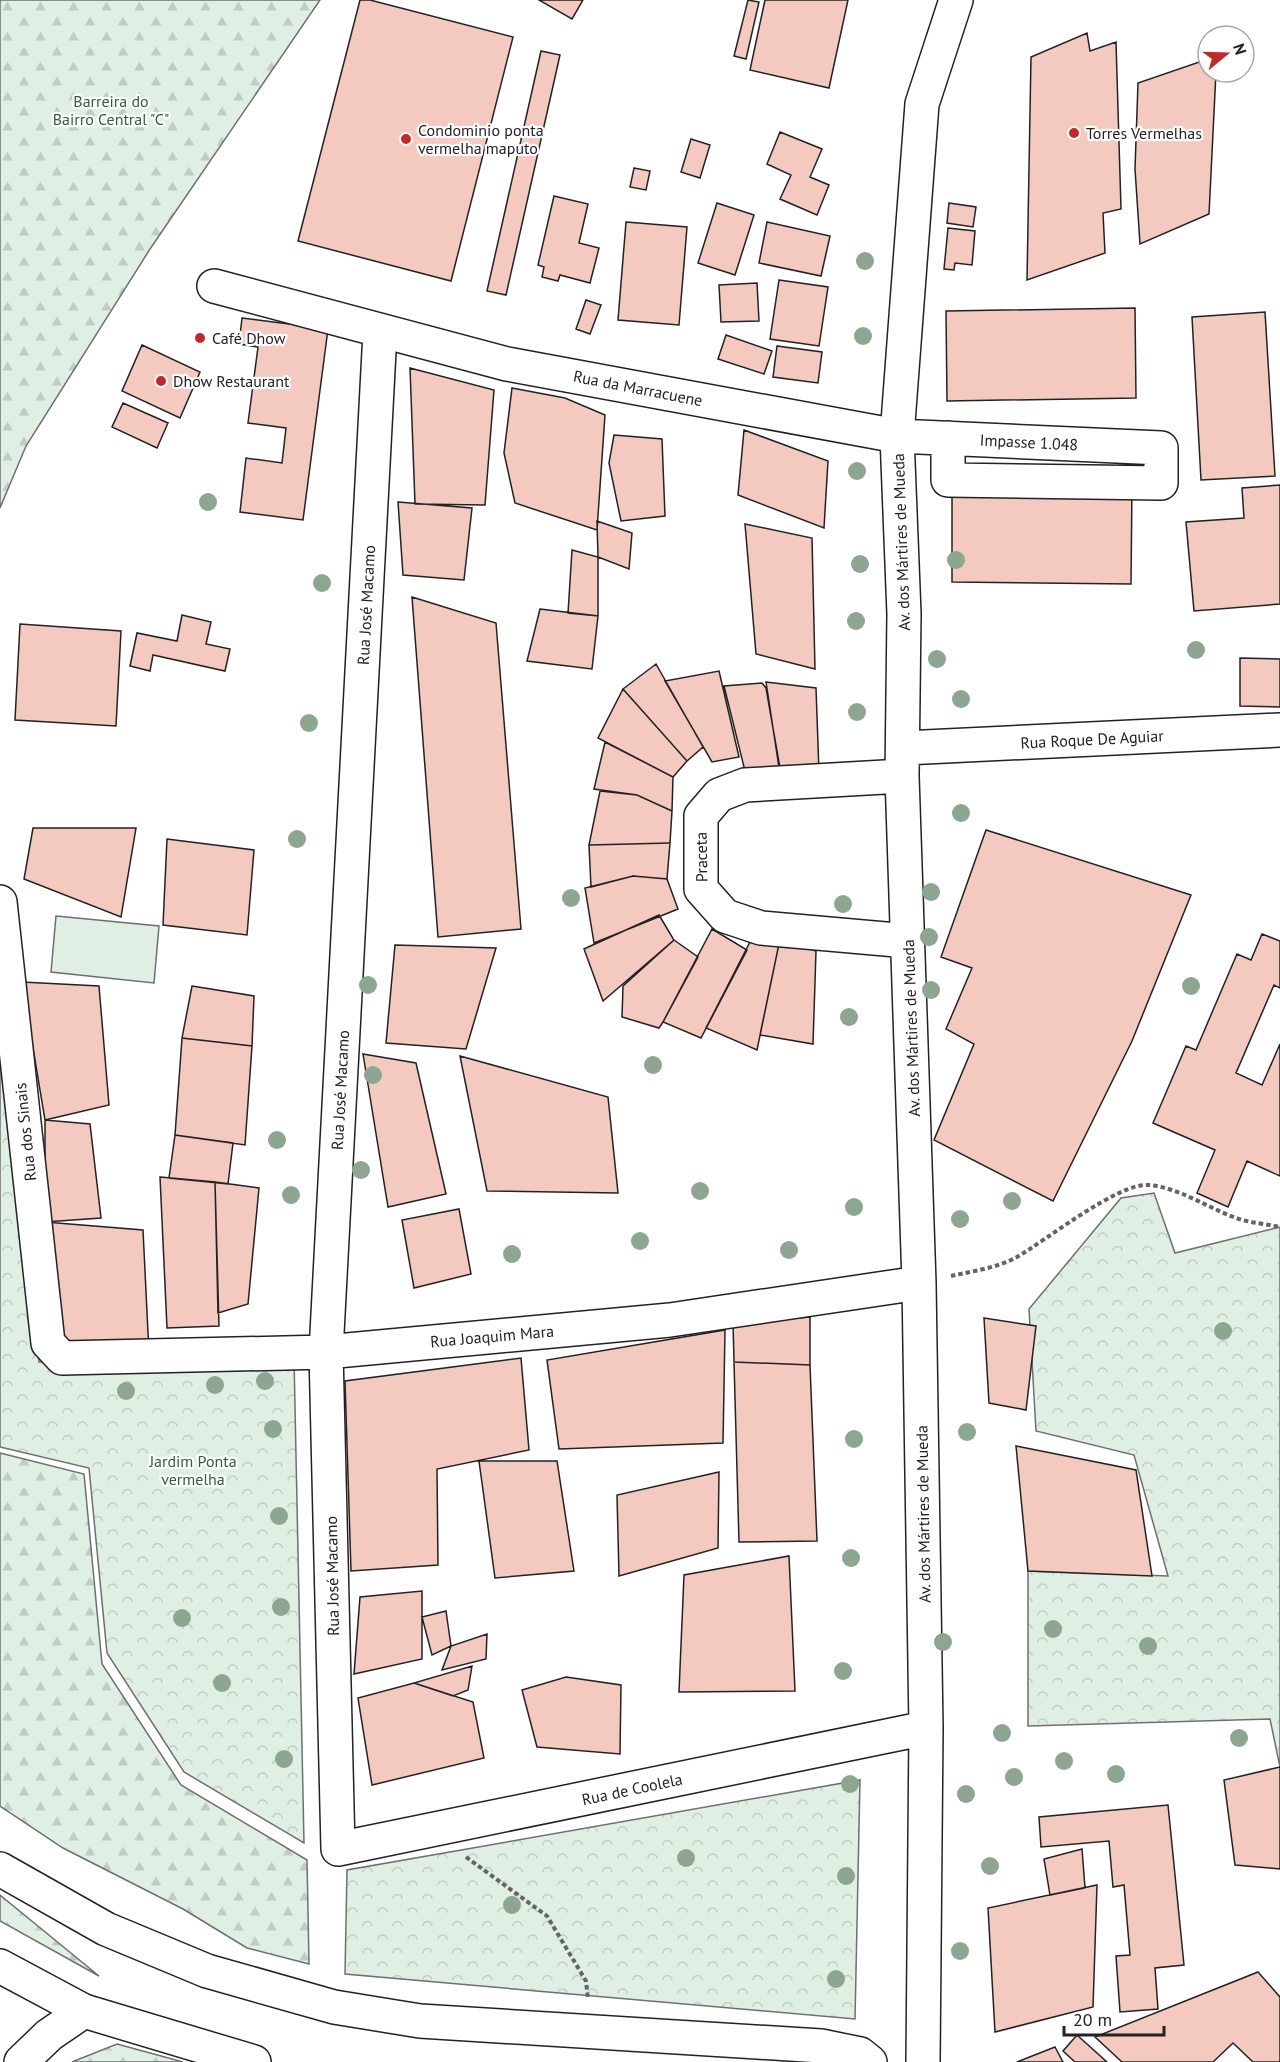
<svg xmlns="http://www.w3.org/2000/svg" width="1280" height="2062" font-family="'PT Sans',sans-serif">
  <defs>
    <pattern id="forest-firs" width="22" height="20" patternUnits="userSpaceOnUse" patternTransform="scale(1.5)"><rect width="22" height="20" fill="#e0efe3"/><path d="M5 1l3.5 6h-7zM16 11l3.5 6h-7z" fill="#c0cdc2"/></pattern>
    <pattern id="park-crowns" width="20" height="18" patternUnits="userSpaceOnUse" patternTransform="scale(1.5)"><rect width="20" height="18" fill="#e0efe3"/><path d="M2 6a3 3 0 1 1 6 0M12 15a3 3 0 1 1 6 0" fill="none" stroke="#c0cdc2"/></pattern>
  </defs>
  <rect width="100%" height="100%" fill="#fff"/>
  <!-- forest -->
  <path fill="url(#forest-firs)" stroke="#6f6f6f" stroke-width="1.5" d="M0 0H320L150 249 26 446 0 508Z
    M0 1453 84 1474 102 1664 181 1785 307 1860 309 1964 247 1948 183 1909 63 1848 0 1806Z
    M0 1895 99 1976 0 1921Z
    M117 2044 183 2062H72Z"/>
  <!-- park -->
  <path fill="url(#park-crowns)" stroke="#6f6f6f" stroke-width="1.5" d="M0 993 39 1362 294 1358 304 1843 184 1772 107 1653 89 1468 0 1447Z
    M1154 1193 1175 1253 1280 1227V1767L1270 1719 1028 1726V1571L1168 1576 1134 1455 1036 1431 1029 1309 1121 1198Z
    M860 1780 855 2019 345 1974 347 1870Z"/>
  <!-- pitch -->
  <path fill="#e0efe3" stroke="#6f6f6f" stroke-width="1.5" d="M56 916 159 926 154 983 51 972Z"/>
  <!-- building -->
  <path fill="#f3c9c0" stroke="#222" stroke-width="1.5" d="M360 0H370L513 37 451 281 298 241Z
    M539 0H583L572 19Z
    M748 0 759 2 746 59 734 56Z
    M765 0H848L829 88 750 70Z
    M1087 33 1090 51 1116 42 1121 209 1103 213 1105 253 1027 280 1031 57Z
    M541 51 560 55 506 295 487 291Z
    M1208 59V72H1216L1209 214 1140 244 1135 169 1138 83Z
    M780 132 822 149 810 177 829 185 817 215 780 199 791 175 767 164Z
    M691 139 710 145 700 178 681 172Z
    M634 168 650 171 646 190 630 187Z
    M554 196 588 204 579 243 599 248 590 283 560 275 558 281 542 277 544 267 538 265Z
    M717 203 754 215 735 275 698 263Z
    M949 203 976 207 973 227 947 223Z
    M626 222 687 227 679 325 618 320Z
    M767 222 830 236 821 276 759 263Z
    M948 228 975 231 972 265 955 263 954 270 944 269Z
    M779 280 828 287 819 346 770 339Z
    M757 283 759 321 721 322 719 285Z
    M586 300 601 305 590 334 576 329Z
    M1135 308 1136 398 947 401 946 311Z
    M1265 312 1275 476 1201 480 1192 317Z
    M242 318 328 329 303 520 240 512 246 458 282 463 286 428 248 423 258 347 239 344Z
    M726 335 772 351 764 374 718 359Z
    M142 345 200 372 180 418 122 391Z
    M777 346 822 352 818 383 773 377Z
    M410 368 494 390 485 505 415 504Z
    M512 388 565 398 605 415 597 530 515 503 504 453Z
    M123 403 168 423 157 448 112 427Z
    M744 430 828 461 824 528 738 495Z
    M614 435 662 439 665 516 621 521 609 463Z
    M952 483 1132 485 1131 584 952 582Z
    M1280 485V604L1194 611 1186 522 1244 518 1242 488Z
    M398 502 472 508 464 580 403 575Z
    M597 521 632 533 629 569 598 557Z
    M745 524 812 538 815 669 756 654Z
    M572 550 598 557V616L568 613Z
    M412 597 496 623 521 929 438 937Z
    M540 609 598 616 592 669 527 661Z
    M182 615 211 622 206 644 230 649 225 671 153 655 150 671 130 666 137 633 177 641Z
    M20 624 121 631 116 726 15 720Z
    M1240 658 1280 659V707L1240 706Z
    M656 664 703 747 687 761 623 689Z
    M719 671 739 757 712 762 665 681Z
    M766 682 816 688 819 772 780 774Z
    M762 683 766 688 780 768 745 771 724 686Z
    M623 689 687 761 673 777 598 738Z
    M605 742 673 777 672 811 637 795 594 789Z
    M600 791 637 795 672 811 670 843 589 845Z
    M33 828H136L121 917 24 879Z
    M986 830 1191 895 1132 1041 1053 1201 934 1140 974 1044 946 1029 972 968 941 957Z
    M167 839 254 850 247 935 163 925Z
    M670 843 667 879 633 876 591 887 589 845Z
    M633 876 667 879 678 909 594 943 585 888Z
    M659 915 674 940 603 1001 584 949Z
    M712 929 747 950 701 1038 663 1022Z
    M1262 934 1280 941V988L1274 985 1236 1073 1262 1085 1280 1044V1176L1247 1161 1228 1207 1197 1193 1215 1150 1153 1123 1186 1046 1196 1050 1237 954 1251 960Z
    M780 939 816 951 813 1044 760 1035Z
    M674 940 698 957 663 1022 659 1028 622 1017 623 986Z
    M751 940 779 944 757 1050 706 1028Z
    M395 945 496 948 466 1049 386 1043Z
    M22 982 99 986 109 1105 45 1120Z
    M192 986 254 996 252 1046 182 1038Z
    M182 1038 252 1046 245 1145 175 1135Z
    M363 1054 416 1063 446 1194 388 1207Z
    M460 1056 608 1097 618 1193 487 1191Z
    M45 1120 90 1124 101 1218 45 1222Z
    M175 1135 233 1143 228 1184 169 1178Z
    M160 1177 215 1182 219 1326 167 1328Z
    M215 1182 259 1188 248 1304 218 1313Z
    M459 1209 471 1274 414 1288 402 1220Z
    M45 1222 143 1230 149 1353H60Z
    M810 1317V1365L734 1362 733 1323Z
    M984 1318 1036 1326 1026 1410 989 1403Z
    M725 1330 723 1443 559 1449 547 1360Z
    M521 1358 529 1450 437 1469 438 1565 351 1571 345 1381Z
    M734 1362 810 1365 817 1541 739 1542Z
    M1016 1446 1136 1470 1152 1576 1028 1571Z
    M479 1461H557L574 1571 495 1578Z
    M719 1472 718 1548 619 1576 617 1495Z
    M789 1556 795 1691 679 1692 684 1575Z
    M422 1591V1659L354 1674 360 1597Z
    M446 1611 451 1646 432 1655 422 1617Z
    M487 1634 486 1659 442 1670 451 1646Z
    M472 1666 468 1690 453 1696 414 1683Z
    M566 1677 621 1685 620 1754 537 1747 522 1690Z
    M414 1683 473 1702 484 1758 372 1785 358 1698Z
    M1280 1767V1869L1235 1865 1224 1780Z
    M1168 1805 1184 1965 1155 1968 1158 2009 1120 2012 1116 1956 1130 1955 1124 1885 1113 1887 1109 1841 1041 1847 1039 1817Z
    M1082 1849 1085 1888 1050 1895 1044 1859Z
    M1097 1885 1093 2007 995 2032 988 1908Z
    M1258 1972 1280 1997V2062H1253L1233 2043 1213 2062H1122L1095 2037Z
    M1077 2035 1107 2062H1075L1063 2051Z
    M1055 2047 1063 2062H1017Z"/>
  <g fill="none" stroke-linecap="round" stroke-linejoin="round">
    <!-- minor casing -->
    <g stroke="#222" stroke-width="36">
      <path id="minor" d="M214 286 507 364 897 436 1161 448V483L948 480V438
        M380 332 326 1352 338 1849 926 1728
        M904 748 1280 730
        M902 776 745 785 719 795 701 816V889L725 916 761 928 908 941
        M0 902 48 1343 62 1358 326 1352 670 1320 919 1283
        M21 2062 49 2035 84 2011
        M923 2062 926 1728 919 1283 902 776 904 614 897 436 922 104 956 0"/>
    </g>
    <!-- major casing -->
    <g stroke="#222" stroke-width="36">
      <path id="major" d="M0 1869 106 1929 207 1971 334 2007 420 2021 821 2046 860 2054 870 2062
        M0 1966 84 2011 254 2062"/>
    </g>
    <!-- path -->
    <path stroke="#646464" stroke-width="4" stroke-dasharray="4.5 3" stroke-linecap="butt" d="M951 1276C973 1271 997 1268 1017 1257 1045 1241 1119 1182 1149 1185 1181 1188 1209 1209 1239 1219 1252 1223 1267 1224 1280 1227
      M466 1857 547 1916 586 1981 588 1999"/>
    <!-- minor -->
    <use href="#minor" stroke="#fff" stroke-width="33"/>
    <!-- major -->
    <use href="#major" stroke="#fff" stroke-width="33"/>
  </g>
  <!-- trees -->
  <g fill="#8da692">
    <circle cx="865" cy="261" r="9"/>
    <circle cx="863" cy="336" r="9"/>
    <circle cx="857" cy="471" r="9"/>
    <circle cx="208" cy="502" r="9"/>
    <circle cx="956" cy="560" r="9"/>
    <circle cx="860" cy="564" r="9"/>
    <circle cx="322" cy="583" r="9"/>
    <circle cx="856" cy="621" r="9"/>
    <circle cx="1196" cy="650" r="9"/>
    <circle cx="937" cy="659" r="9"/>
    <circle cx="961" cy="699" r="9"/>
    <circle cx="857" cy="712" r="9"/>
    <circle cx="309" cy="723" r="9"/>
    <circle cx="961" cy="813" r="9"/>
    <circle cx="297" cy="839" r="9"/>
    <circle cx="931" cy="892" r="9"/>
    <circle cx="571" cy="898" r="9"/>
    <circle cx="843" cy="904" r="9"/>
    <circle cx="929" cy="937" r="9"/>
    <circle cx="368" cy="985" r="9"/>
    <circle cx="1191" cy="986" r="9"/>
    <circle cx="931" cy="990" r="9"/>
    <circle cx="849" cy="1017" r="9"/>
    <circle cx="653" cy="1065" r="9"/>
    <circle cx="373" cy="1075" r="9"/>
    <circle cx="277" cy="1140" r="9"/>
    <circle cx="361" cy="1170" r="9"/>
    <circle cx="700" cy="1191" r="9"/>
    <circle cx="291" cy="1195" r="9"/>
    <circle cx="1012" cy="1201" r="9"/>
    <circle cx="854" cy="1207" r="9"/>
    <circle cx="960" cy="1219" r="9"/>
    <circle cx="640" cy="1241" r="9"/>
    <circle cx="789" cy="1250" r="9"/>
    <circle cx="512" cy="1254" r="9"/>
    <circle cx="1223" cy="1331" r="9"/>
    <circle cx="265" cy="1381" r="9"/>
    <circle cx="215" cy="1385" r="9"/>
    <circle cx="126" cy="1391" r="9"/>
    <circle cx="273" cy="1429" r="9"/>
    <circle cx="967" cy="1432" r="9"/>
    <circle cx="854" cy="1439" r="9"/>
    <circle cx="279" cy="1516" r="9"/>
    <circle cx="851" cy="1558" r="9"/>
    <circle cx="281" cy="1607" r="9"/>
    <circle cx="182" cy="1618" r="9"/>
    <circle cx="1053" cy="1629" r="9"/>
    <circle cx="943" cy="1642" r="9"/>
    <circle cx="1148" cy="1646" r="9"/>
    <circle cx="843" cy="1671" r="9"/>
    <circle cx="222" cy="1683" r="9"/>
    <circle cx="1002" cy="1733" r="9"/>
    <circle cx="1239" cy="1738" r="9"/>
    <circle cx="284" cy="1759" r="9"/>
    <circle cx="1064" cy="1761" r="9"/>
    <circle cx="1116" cy="1774" r="9"/>
    <circle cx="1014" cy="1777" r="9"/>
    <circle cx="850" cy="1784" r="9"/>
    <circle cx="966" cy="1794" r="9"/>
    <circle cx="686" cy="1858" r="9"/>
    <circle cx="990" cy="1866" r="9"/>
    <circle cx="846" cy="1876" r="9"/>
    <circle cx="512" cy="1905" r="9"/>
    <circle cx="960" cy="1951" r="9"/>
    <circle cx="836" cy="1979" r="9"/>
  </g>
  <!-- markers -->
  <g fill="#c62828" stroke="#fff" stroke-width="2">
    <circle cx="1074" cy="133" r="6"/>
    <circle cx="406" cy="139" r="6"/>
    <circle cx="200" cy="338" r="6"/>
    <circle cx="161" cy="381" r="6"/>
  </g>
  <g text-anchor="middle" dominant-baseline="central" stroke-width="4.5" stroke-linejoin="round" paint-order="stroke">
    <!-- park labels -->
    <g font-size="16" fill="#2f5e38" stroke="#fff">
      <text x="111" y="101">Barreira do<tspan x="111" dy="18">Bairro Central "C"</tspan></text>
      <text x="193" y="1461">Jardim Ponta<tspan x="193" dy="18">vermelha</tspan></text>
    </g>
    <!-- poi labels -->
    <g font-size="16" fill="#222" stroke="#fff" text-anchor="start">
      <text x="418" y="130">Condominio ponta<tspan x="418" dy="18">vermelha maputo</tspan></text>
      <text x="1086" y="133">Torres Vermelhas</text>
      <text x="212" y="338">Café Dhow</text>
      <text x="173" y="381">Dhow Restaurant</text>
    </g>
    <!-- street labels -->
    <g font-size="16" fill="#222" stroke="#fff">
      <text transform="translate(638 388) rotate(11)">Rua da Marracuene</text>
      <text transform="translate(1029 442) rotate(3)">Impasse 1.048</text>
      <text transform="translate(901 542) rotate(-92)">Av. dos Mártires de Mueda</text>
      <text transform="translate(366 605) rotate(-87)">Rua José Macamo</text>
      <text transform="translate(1092 739) rotate(-3)">Rua Roque De Aguiar</text>
      <text transform="translate(701 857) rotate(-91)">Praceta</text>
      <text transform="translate(911 1028) rotate(-92)">Av. dos Mártires de Mueda</text>
      <text transform="translate(340 1090) rotate(-87)">Rua José Macamo</text>
      <text transform="translate(25 1132) rotate(-96)">Rua dos Sinais</text>
      <text transform="translate(492 1336) rotate(-5)">Rua Joaquim Mara</text>
      <text transform="translate(923 1514) rotate(-91)">Av. dos Mártires de Mueda</text>
      <text transform="translate(332 1576) rotate(-91)">Rua José Macamo</text>
      <text transform="translate(632 1789) rotate(-12)">Rua de Coolela</text>
    </g>
  </g>
  <!-- north arrow -->
  <g transform="translate(1226 54) rotate(71)"><circle r="28" fill="#ffffff" stroke="#a7a7a7" stroke-width="1.5"/>
  <path d="M0-4.5L10 22L0 15L-10 22Z" fill="#c62828"/>
  <text y="-9" font-size="16" font-weight="bold" text-anchor="middle" fill="#222222">N</text>
  </g>
  <!-- scale -->
  <path d="M1064 2026v9h100v-9" fill="none" stroke="#222222" stroke-width="3"/>
  <text x="1073" y="2026" font-size="18" fill="#222222" stroke="#ffffff" stroke-width="4.5" paint-order="stroke">20 m</text>
</svg>
